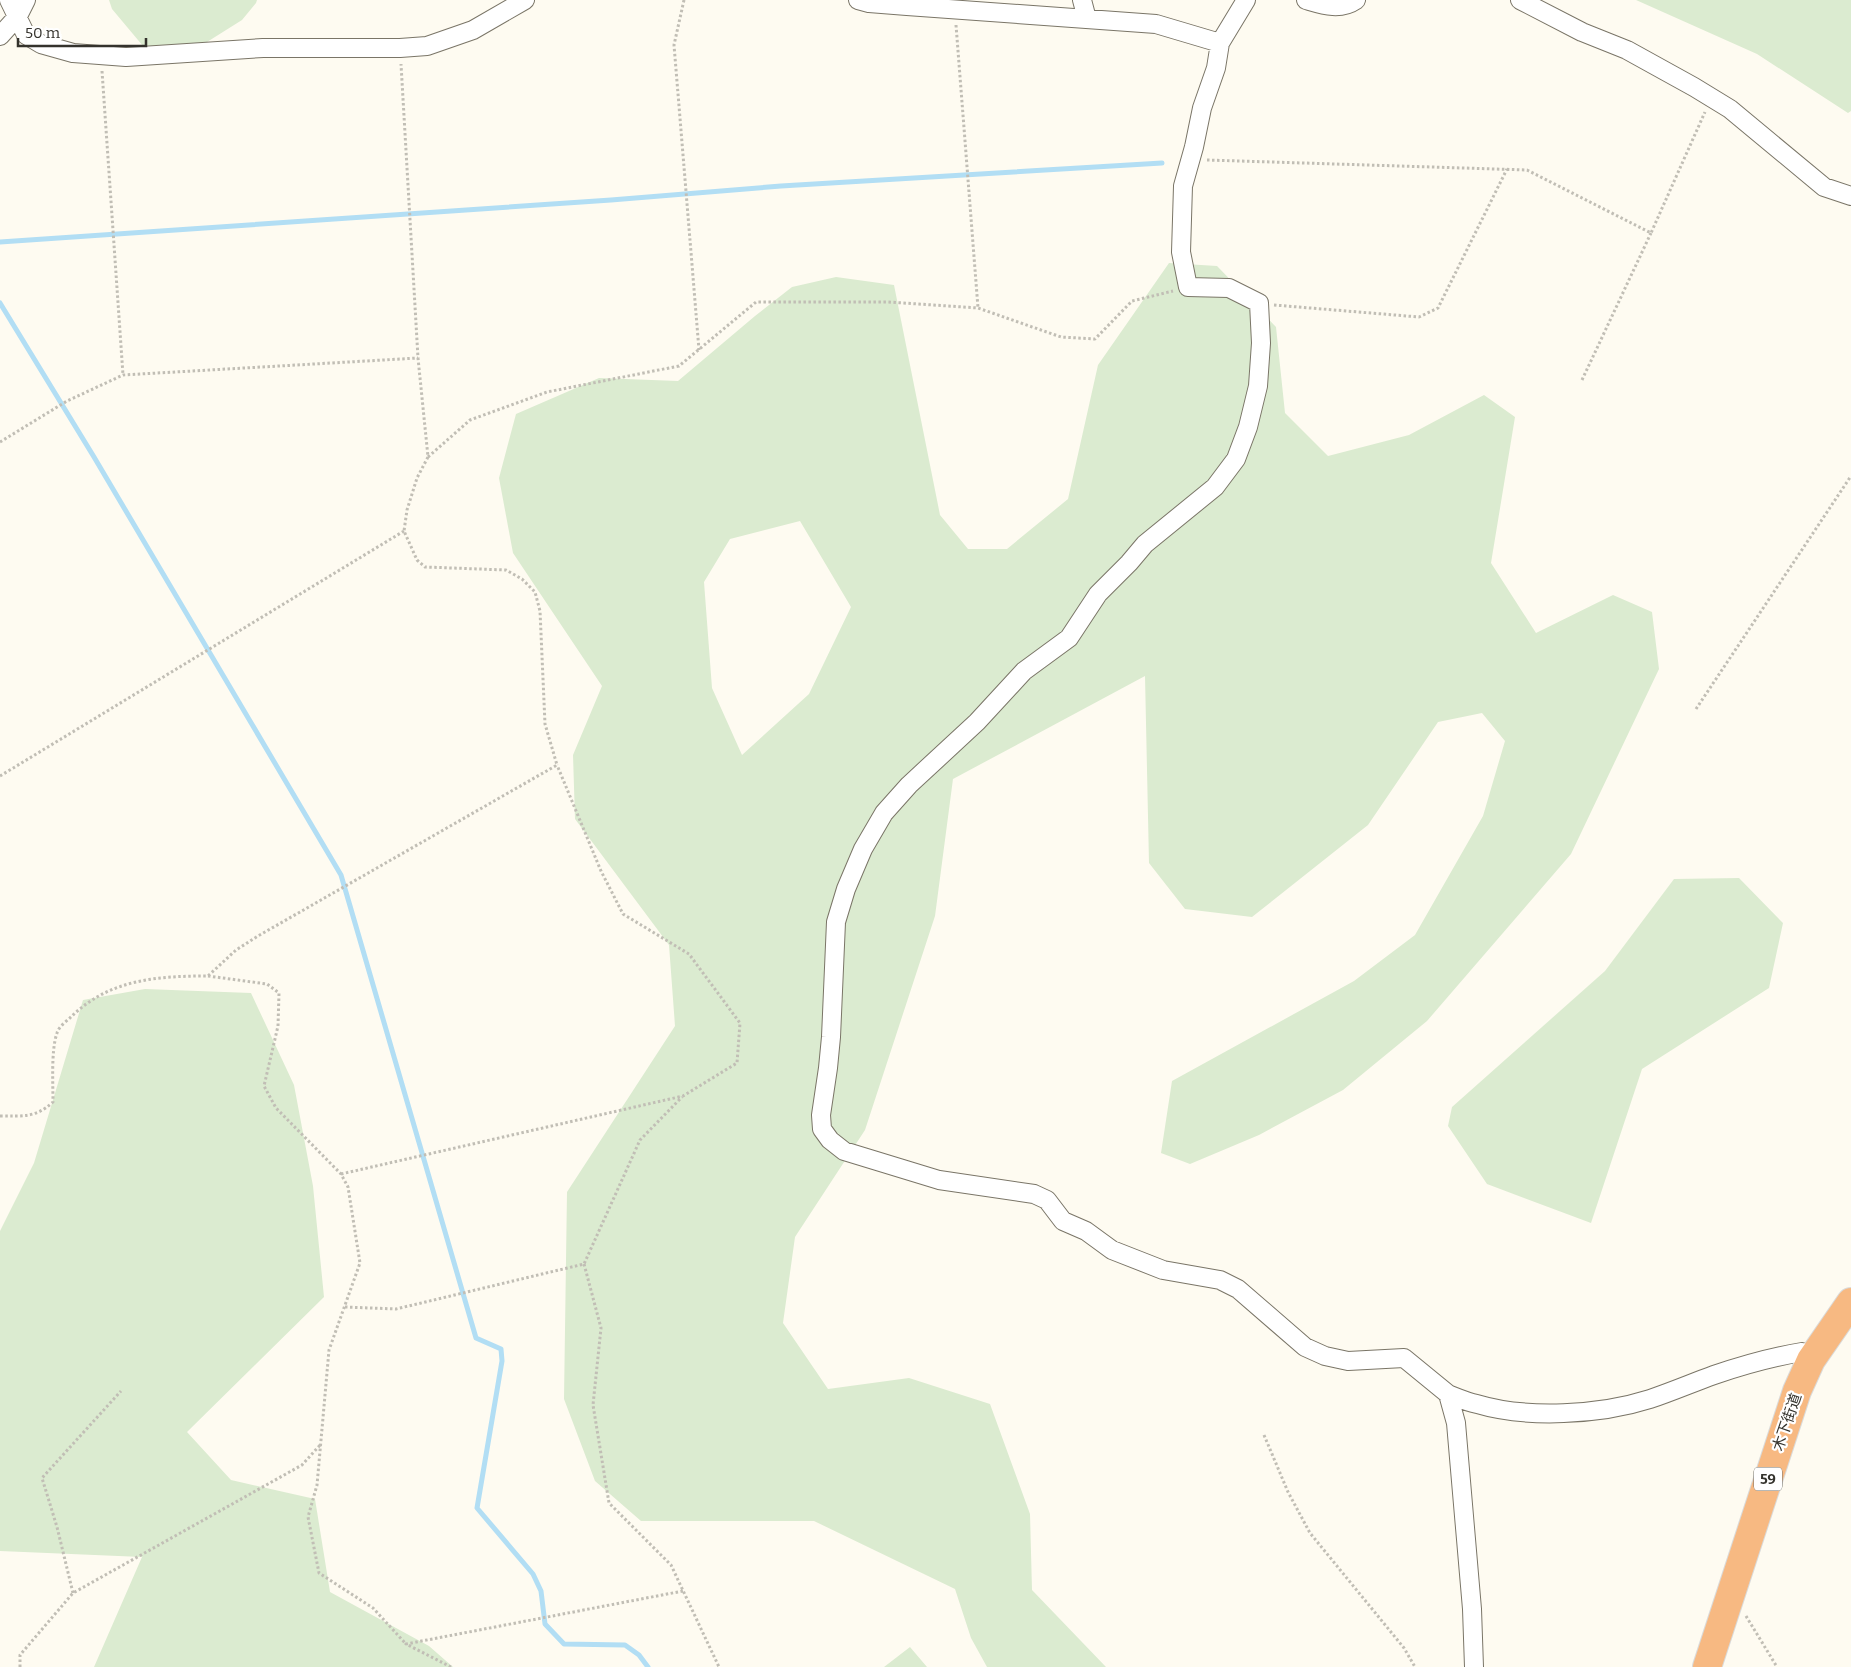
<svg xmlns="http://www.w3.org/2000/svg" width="1851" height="1667" font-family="Bitter,'Noto Sans JP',serif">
  <rect width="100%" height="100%" fill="#fefbf1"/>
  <!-- green -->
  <path fill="#dbebd0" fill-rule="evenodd" d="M109 0H257L256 3 242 20 207 42 175 53 143 46 112 9Z
    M1636 0H1851V111L1848 113 1757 54Z
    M1169 263 1217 266 1276 327 1285 413 1328 456 1409 435 1484 395 1515 417 1491 563 1536 633 1613 595 1652 612 1659 669 1571 854 1427 1021 1343 1090 1259 1135 1190 1164 1161 1153 1172 1081 1354 981 1415 935 1483 816 1505 741 1482 713 1438 722 1368 825 1252 917 1185 909 1149 863 1145 676 953 779 935 916 865 1130 795 1237 783 1323 828 1389 909 1378 990 1404 1030 1514 1032 1590 1106 1667H987L971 1638 955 1589 814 1521H641L595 1481 564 1399 567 1192 675 1026 669 945 575 819 573 755 602 686 513 553 499 478 516 414 599 378 678 381 755 316 792 287 836 277 894 285 940 515 968 549H1007L1068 499 1098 365ZM800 521 851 607 809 694 742 755 712 688 704 582 730 539Z
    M1739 878 1783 923 1769 988 1642 1069 1591 1223 1487 1184 1448 1126 1452 1107 1605 971 1674 879Z
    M145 989 251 993 294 1085 313 1186 324 1297 187 1432 231 1480 315 1499 330 1592 429 1646 453 1667H94L142 1557 0 1551V1231L34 1163 83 1000Z
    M910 1647 927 1667H884Z"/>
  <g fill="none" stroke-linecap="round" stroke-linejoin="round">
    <!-- stream -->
    <path stroke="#b2def4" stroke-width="5" d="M0 242 611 200 781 186 1162 163
      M0 303 94 457 341 875 476 1338 501 1349 502 1361 477 1508 533 1574 541 1591 545 1624 564 1644 625 1645 639 1655 648 1667"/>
    <!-- street casing -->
    <g stroke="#7a7567" stroke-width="20">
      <path id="street" d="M9 0 26 35 41 44 73 53 126 57 263 48H400L427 46 473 30 525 0
        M858 0 869 3 907 6 1156 24 1220 43
        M1082 0 1087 19
        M1246 0 1220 43 1216 68 1202 108 1194 147 1183 186 1181 252 1188 287 1229 288 1259 303 1261 343 1258 386 1248 427 1236 459 1215 487 1145 544 1129 563 1098 594 1069 638 1024 671 977 722 909 785 884 813 863 849 846 889 836 922 831 1037 828 1068 821 1115 822 1129 830 1140 844 1151 939 1180 1034 1194 1047 1200 1063 1221 1086 1231 1112 1250 1163 1270 1220 1280 1238 1289 1305 1347 1325 1356 1348 1361 1404 1358 1448 1394 1456 1423 1472 1609 1474 1667
        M1306 0C1323 5 1340 11 1356 0
        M1520 0 1582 32 1627 50 1694 87 1730 109 1824 187 1851 196
        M0 36 18 16 26 0
        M1448 1394C1458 1398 1467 1402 1477 1404 1527 1419 1600 1415 1650 1399 1671 1392 1692 1383 1714 1375 1743 1365 1772 1357 1802 1352L1811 1360"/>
    </g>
    <!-- primary casing -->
    <g stroke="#dadad9" stroke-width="30">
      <path id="primary" d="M1707 1667 1797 1391 1811 1360 1851 1302"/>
    </g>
    <!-- path -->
    <path stroke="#c1beb5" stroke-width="3" stroke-dasharray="2.5 2.5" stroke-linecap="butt" d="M684 0 674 45 699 350
      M956 25 978 308
      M102 71 123 375
      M1207 160 1527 170 1651 233 1705 112
      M1274 305 1419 317 1438 308 1507 169
      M1582 380 1651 233
      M0 442 67 401 123 375 418 358
      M428 457 470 420 547 392 679 366 756 302H888L978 308 1061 337 1095 339 1132 301 1173 291
      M1696 709 1851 476
      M0 776 404 531
      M208 976 267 984 279 993 278 1026 264 1086 276 1108 341 1174 348 1187 360 1263 329 1350 317 1485 308 1517 319 1573 373 1608 406 1644
      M0 1116C22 1116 36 1118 53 1102 53 1083 51 1050 57 1033 59 1026 67 1021 72 1016 110 979 158 976 208 976L236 950 258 936 557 765 545 724 540 611 535 592 522 579 506 570 425 567 417 560 404 531 407 510 417 478 428 457 418 358 401 64
      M341 1174 683 1096 737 1063 740 1023 689 954 623 914 601 871 557 765
      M584 1264 601 1328 593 1405 609 1503 671 1565 719 1667
      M345 1307 396 1309 584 1264 640 1140 682 1097
      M1264 1435 1288 1492 1310 1533 1404 1648 1415 1667
      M73 1593 57 1527 42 1478 121 1391
      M1746 1616 1777 1667
      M20 1667V1655L73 1593 302 1465 321 1444
      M451 1667 406 1644 683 1591"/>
    <!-- street -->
    <use href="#street" stroke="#fff" stroke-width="18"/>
    <!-- primary -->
    <use href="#primary" stroke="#f7b982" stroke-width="28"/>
  </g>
  <g text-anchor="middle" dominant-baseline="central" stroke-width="4.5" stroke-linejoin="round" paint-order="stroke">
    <!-- shield labels -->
    <rect fill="#fff" stroke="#71706b" stroke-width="1" x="1754" y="1467.5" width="28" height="23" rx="4"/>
    <g font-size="14" font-weight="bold" fill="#34322c">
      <text x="1768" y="1479">59</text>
    </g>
    <!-- street labels -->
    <g font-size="15" fill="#34322c" stroke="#fff">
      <text transform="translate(1787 1422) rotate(-71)">木下街道</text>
    </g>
  </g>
  <!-- scale -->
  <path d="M18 38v8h128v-8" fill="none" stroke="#34322c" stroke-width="2.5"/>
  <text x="25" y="38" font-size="15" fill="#34322c" stroke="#ffffff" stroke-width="4" paint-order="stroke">50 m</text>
</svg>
